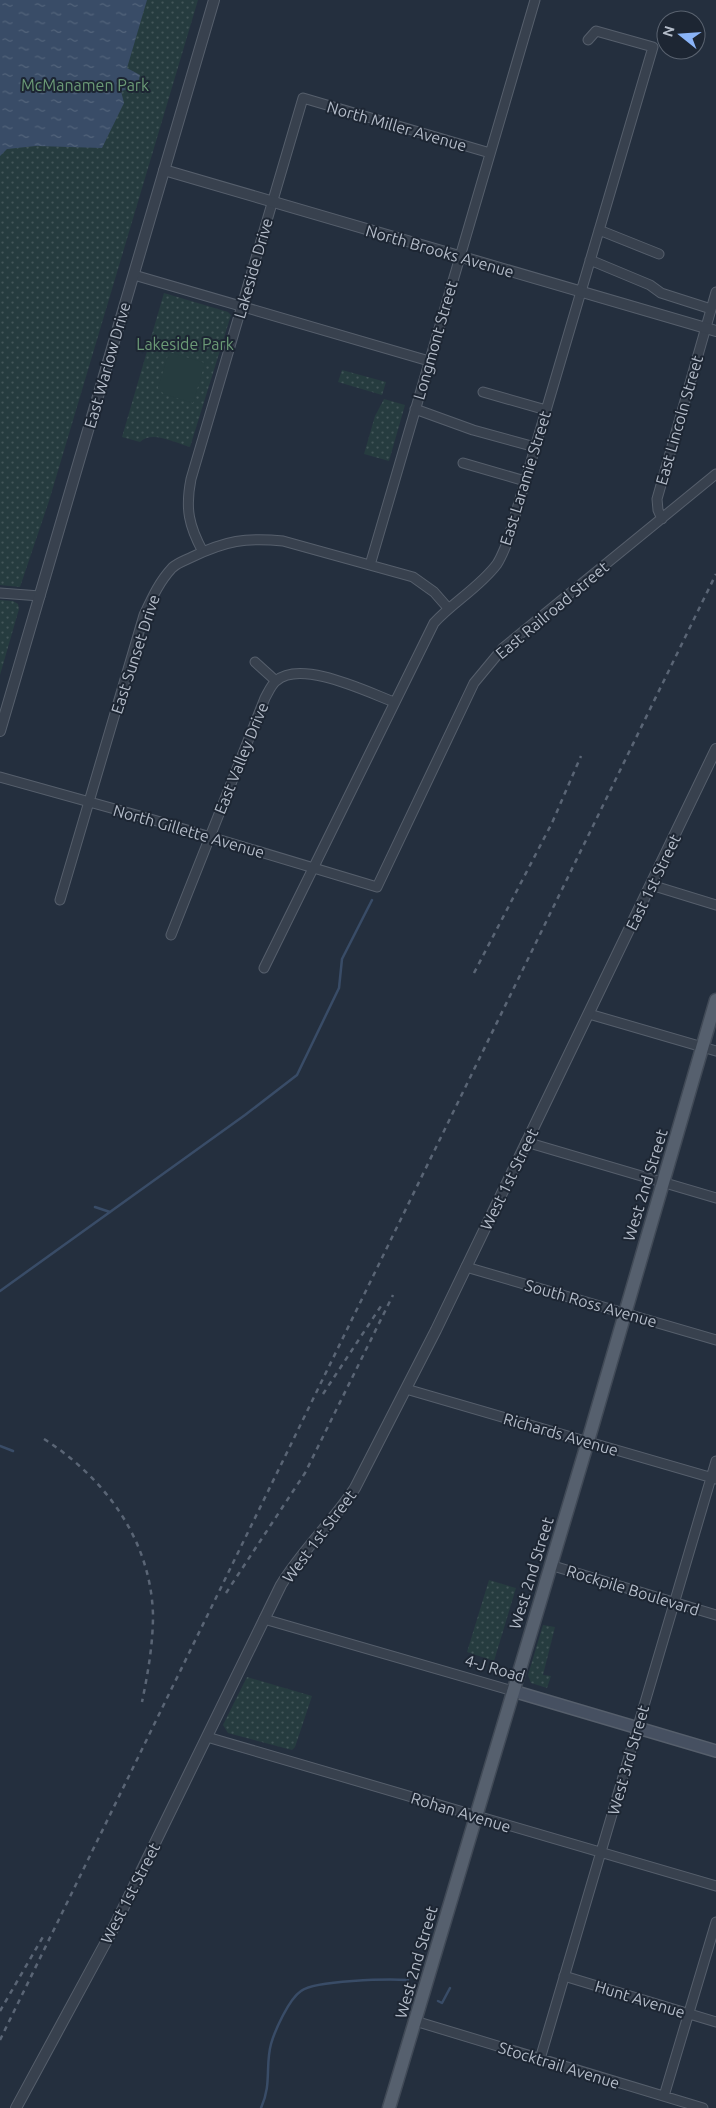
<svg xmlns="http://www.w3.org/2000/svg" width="716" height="2108" font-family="Ubuntu,sans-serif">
  <defs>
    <pattern id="park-dots" width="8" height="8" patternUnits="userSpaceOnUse" patternTransform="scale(1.25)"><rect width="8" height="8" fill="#263c3f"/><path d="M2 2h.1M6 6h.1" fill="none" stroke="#435659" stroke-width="1.8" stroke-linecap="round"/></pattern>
    <pattern id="water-ripples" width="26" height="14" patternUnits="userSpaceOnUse" patternTransform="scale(1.25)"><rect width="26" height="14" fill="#394c67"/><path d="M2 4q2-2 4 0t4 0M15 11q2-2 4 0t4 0" fill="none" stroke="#53647b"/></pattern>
  </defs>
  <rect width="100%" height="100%" fill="#242f3e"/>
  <!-- park -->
  <path fill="url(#park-dots)" d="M0 0H198L49 501 20 587 0 585Z
    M164 293 228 312 231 315 190 447C175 443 152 430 140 442L122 437Z
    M342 370 386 382 382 395 338 382Z
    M384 399 405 405 389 461 364 454 375 416Z
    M0 600 13 601 18 604 19 609 0 675Z
    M489 1580 516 1588 494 1661 467 1652Z
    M543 1625 555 1627 543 1675 551 1676 547 1688 531 1683 528 1675Z
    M247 1677 312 1696 295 1747 292 1750 228 1733 223 1725Z"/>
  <!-- pitch -->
  <path fill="#263c3f" d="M169 352 205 363 193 403 164 394 158 388Z"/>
  <!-- water -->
  <path fill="url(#water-ripples)" d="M0 0H147L127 68 140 75 137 87 121 91 124 103 102 148 36 146 7 149 0 156Z"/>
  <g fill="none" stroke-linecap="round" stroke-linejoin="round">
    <!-- stream -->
    <path stroke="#394c67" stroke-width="2.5" d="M95 1207 110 1212
      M0 1291 245 1115 297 1075 339 988 342 959 372 900
      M0 1446 13 1451
      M438 2001 442 2003 450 1988
      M261 2108C272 2084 265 2066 271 2044 275 2030 289 1999 301 1991 316 1980 388 1979 408 1980"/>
    <!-- minor casing -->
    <g stroke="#565f6c" stroke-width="11">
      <path id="minor" d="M599 230 659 254
        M590 260 650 285 661 293 711 309
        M134 275 429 361
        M483 392 546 410
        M415 409 473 430 535 447
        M463 463 525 481
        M662 519 658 510 657 499 716 292
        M203 552C189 526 185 509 191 479L303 98 490 153
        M370 565 535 0
        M0 593 40 596
        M255 662 276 681
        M0 777 147 818 377 887 474 683 503 648 716 474
        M651 885 716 905
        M60 900 144 615C152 598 159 582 172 568 177 563 186 560 192 557 225 541 246 537 283 541L413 577 434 592 448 608
        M171 935 265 698C268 693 271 685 276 681 301 659 367 692 394 702
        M264 968 434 623C453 602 480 587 497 564 501 558 504 550 507 543L653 47 596 31 588 40
        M589 1014 716 1051
        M526 1142 716 1198
        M466 1267 716 1340
        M406 1389 716 1479
        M550 1565 716 1615
        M264 1619 513 1691
        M207 1737 716 1886
        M564 1976 716 2022
        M415 2021 703 2108
        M540 2059 716 1461
        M664 2096 716 1922"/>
    </g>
    <!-- tertiary casing -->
    <g stroke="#565f6c" stroke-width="12">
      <path id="tertiary" d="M164 170 716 331
        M0 731 214 0
        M16 2108 113 1929 281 1585C302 1550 333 1522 355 1488L436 1330 716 749"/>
    </g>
    <!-- secondary casing -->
    <g stroke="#565f6c" stroke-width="14">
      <path id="secondary" d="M513 1691 716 1751"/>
    </g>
    <!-- primary casing -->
    <g stroke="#414a57" stroke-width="15">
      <path id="primary" d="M389 2108 588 1441 716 1000"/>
    </g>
    <!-- minor -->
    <use href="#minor" stroke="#38414e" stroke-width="9"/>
    <!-- tertiary -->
    <use href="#tertiary" stroke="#38414e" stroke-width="10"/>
    <!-- secondary -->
    <use href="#secondary" stroke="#465061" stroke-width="11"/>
    <!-- primary -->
    <use href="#primary" stroke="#56606e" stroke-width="12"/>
    <!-- rail -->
    <path stroke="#5a6575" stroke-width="2.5" stroke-dasharray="5 5" stroke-linecap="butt" d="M474 973 552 823 581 756
      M323 1394 381 1306
      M44 1439C105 1478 151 1540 153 1615 153 1644 148 1673 142 1702
      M226 1593 305 1473 393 1295
      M0 2011 44 1935
      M0 2040 716 574"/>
  </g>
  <g text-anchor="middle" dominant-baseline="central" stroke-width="4" stroke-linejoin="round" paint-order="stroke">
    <!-- park labels -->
    <g font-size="16" fill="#6b9a76" stroke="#1d2633">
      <text x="85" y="85">McManamen Park</text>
      <text x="185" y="344">Lakeside Park</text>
    </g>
    <!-- street labels -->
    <g font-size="16" fill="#b4bcc9" stroke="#1d2633">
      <text transform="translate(397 126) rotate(16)">North Miller Avenue</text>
      <text transform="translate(440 251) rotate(16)">North Brooks Avenue</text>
      <text transform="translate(253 268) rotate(-74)">Lakeside Drive</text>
      <text transform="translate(435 340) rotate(-74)">Longmont Street</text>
      <text transform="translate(107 365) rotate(-74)">East Warlow Drive</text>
      <text transform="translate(679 420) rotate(-74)">East Lincoln Street</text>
      <text transform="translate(525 478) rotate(-73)">East Laramie Street</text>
      <text transform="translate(552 610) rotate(-40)">East Railroad Street</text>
      <text transform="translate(135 654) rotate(-72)">East Sunset Drive</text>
      <text transform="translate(241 758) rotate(-68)">East Valley Drive</text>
      <text transform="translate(189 831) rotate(16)">North Gillette Avenue</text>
      <text transform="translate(653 882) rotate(-64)">East 1st Street</text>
      <text transform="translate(509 1179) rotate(-64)">West 1st Street</text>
      <text transform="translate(645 1185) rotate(-73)">West 2nd Street</text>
      <text transform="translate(591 1303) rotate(16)">South Ross Avenue</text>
      <text transform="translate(561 1434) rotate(16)">Richards Avenue</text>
      <text transform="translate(319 1536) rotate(-53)">West 1st Street</text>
      <text transform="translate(531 1573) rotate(-73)">West 2nd Street</text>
      <text transform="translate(633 1590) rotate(17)">Rockpile Boulevard</text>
      <text transform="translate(495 1668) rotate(16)">4-J Road</text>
      <text transform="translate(628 1760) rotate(-74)">West 3rd Street</text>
      <text transform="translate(461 1812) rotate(17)">Rohan Avenue</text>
      <text transform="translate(130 1893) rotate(-63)">West 1st Street</text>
      <text transform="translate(416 1962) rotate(-74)">West 2nd Street</text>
      <text transform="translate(640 1999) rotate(17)">Hunt Avenue</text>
      <text transform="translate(559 2065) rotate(17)">Stocktrail Avenue</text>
    </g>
  </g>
  <!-- north arrow -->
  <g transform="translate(681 35) rotate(287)"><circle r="24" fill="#1d2633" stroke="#59626f"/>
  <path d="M0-4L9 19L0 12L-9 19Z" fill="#8ab4f8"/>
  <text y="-8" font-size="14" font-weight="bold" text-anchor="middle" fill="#b4bcc9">N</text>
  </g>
</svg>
